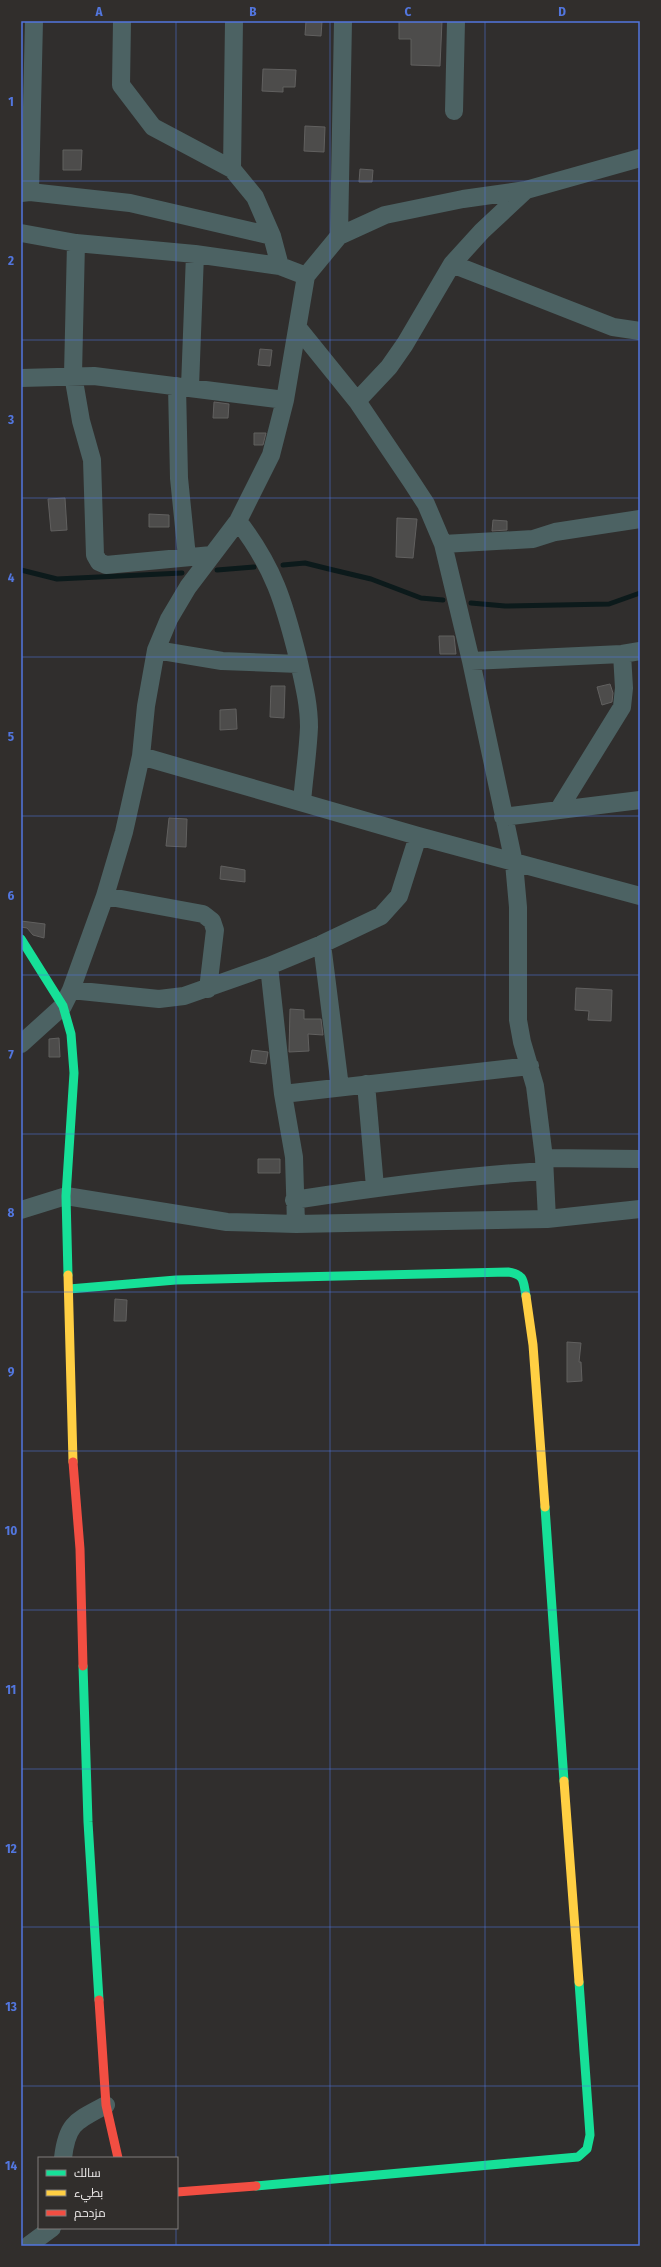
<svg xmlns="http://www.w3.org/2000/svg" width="661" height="2267" font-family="'Fira Sans Condensed',Cairo,sans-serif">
  <rect width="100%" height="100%" fill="#302e2d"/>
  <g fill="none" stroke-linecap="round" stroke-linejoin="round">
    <!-- stream -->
    <path stroke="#0c1a1b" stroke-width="5" d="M283 565 305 563 329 569 371 579 421 598 443 600
      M21 570 57 579 182 573
      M217 570 254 567
      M471 603 505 606 609 604 640 593"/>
  </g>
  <!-- building -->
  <path fill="#4d4c4b" stroke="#61605f" d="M306 21H322L321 36 305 35Z
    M399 21H442L440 66 411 65V39H399Z
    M263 69 296 70 295 87H283V92L262 91Z
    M305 126 325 127 324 152 304 151Z
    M63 150H82L81 170H63Z
    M360 169 373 170 372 182H359Z
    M260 349 272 350 270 366 258 365Z
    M214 402 229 404 228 418H213Z
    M254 433H266L263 445H254Z
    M65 498 67 530 51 531 48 499Z
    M149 514 169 515V527H149Z
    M397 518 417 519 413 558 396 557Z
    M493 520 507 521V530L492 531Z
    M439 636H454L456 654H440Z
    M610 684 613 693 612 702 602 705 597 687Z
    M271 686H285L284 718 270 717Z
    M236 709 237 729 220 730V710Z
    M169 818 187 819 186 847 166 846Z
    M221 866 245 870V882L220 879Z
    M21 921 45 924 44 938 33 935 27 928 21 927Z
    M576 988 612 990 611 1021 588 1020 589 1011 575 1010Z
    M290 1009 304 1010V1019H321L323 1035 308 1034 309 1051 289 1052Z
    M59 1038 60 1057H49V1039Z
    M252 1050 268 1052 266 1064 250 1062Z
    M258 1159H280V1173H258Z
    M115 1299 127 1300 126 1321H114Z
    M567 1342 581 1343 579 1362H581L582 1381 567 1382Z"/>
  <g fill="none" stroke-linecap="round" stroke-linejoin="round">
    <!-- street -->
    <path stroke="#4c6263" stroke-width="18" d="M122 21 121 85 153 127 232 169 255 197 272 236 280 266
      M454 111 456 21
      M232 169 234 21
      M30 192 34 21
      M21 193 30 192 130 203 272 236
      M21 233 76 243 195 254 280 266 306 276
      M339 236 343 21
      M76 243 73 375 81 421 92 460 95 555 99 562 106 565 212 555
      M452 264 613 327 640 331
      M298 328 357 401 411 481 426 504 443 544 471 661 514 863 518 907V1020L522 1042 535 1086 544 1158 547 1219
      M21 378 94 376 285 400
      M177 386 179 478 187 557
      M190 387 195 254
      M357 401 389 367 405 344 452 264 482 231 526 190
      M238 521C274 568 284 602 298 658 303 681 309 703 309 727 308 752 304 777 302 802
      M443 544 533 539 555 532 640 519
      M156 650 222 661 299 664
      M471 661 622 654 640 651
      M141 756 418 836 640 896
      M559 809 622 707 624 688 622 654
      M503 817 640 800
      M105 896 203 914 212 921 215 930 208 989
      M322 944 340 1087
      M269 966 283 1094 294 1157 296 1224
      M71 990 159 999 184 996 269 966 322 944 381 916 399 896 418 836
      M21 1044 63 1006 71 990 105 896 124 832 141 756 146 706 156 650 169 619 188 587 238 521 271 455 285 400 306 276 339 236 385 215 463 199 526 190 640 158
      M366 1084 375 1187
      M283 1094 530 1066
      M544 1158 640 1159
      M294 1200C378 1187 460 1176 544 1171
      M21 1210 66 1196 227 1222 296 1224 547 1219 640 1209
      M63 2158C67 2123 76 2121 106 2105
      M29 2245 52 2228"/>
    <!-- fast -->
    <path stroke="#16e098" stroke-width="9" d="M21 939 63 1006 71 1034 74 1073 66 1196 68 1275
      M69 1289 176 1280 508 1272C525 1275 523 1280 526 1296
      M545 1507 564 1781
      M83 1666 88 1822 99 2000
      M256 2186 578 2157 587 2149 590 2135 579 1982"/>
    <!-- slow -->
    <path stroke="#ffcf43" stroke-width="9" d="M68 1275 73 1462
      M526 1296 533 1345 545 1507
      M564 1781 579 1982"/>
    <!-- jam -->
    <path stroke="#f24e42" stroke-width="9" d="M73 1462 80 1549 83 1666
      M99 2000 106 2105 118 2158
      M177 2192 256 2186"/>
  </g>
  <!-- grid -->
  <path fill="none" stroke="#5276de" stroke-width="1" stroke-opacity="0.55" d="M176 21V2158M330 21V2246M485 21V2246M21 181H640M21 340H640M21 498H640M21 657H640M21 816H640M21 975H640M21 1134H640M21 1292H640M21 1451H640M21 1610H640M21 1769H640M21 1927H640M21 2086H640M176 2228V2246"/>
  <!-- border -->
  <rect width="661" height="2267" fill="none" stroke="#312e2c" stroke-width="44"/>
  <!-- legend -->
  <rect x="38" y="2157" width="140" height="72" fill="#312e2c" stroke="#7e7b7a"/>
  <rect x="46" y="2170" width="20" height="6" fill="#16e098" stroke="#7e7b7a"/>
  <text x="74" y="2177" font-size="12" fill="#f1eeee">سالك</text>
  <rect x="46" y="2190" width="20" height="6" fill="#ffcf43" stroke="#7e7b7a"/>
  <text x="74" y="2197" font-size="12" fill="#f1eeee">بطيء</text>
  <rect x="46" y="2210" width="20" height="6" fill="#f24e42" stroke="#7e7b7a"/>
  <text x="74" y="2217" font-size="12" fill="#f1eeee">مزدحم</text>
  <rect x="22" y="22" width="617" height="2223" fill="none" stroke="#5276de" stroke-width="1.5"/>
  <g font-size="13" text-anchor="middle" font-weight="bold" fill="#5276de">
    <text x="99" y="16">A</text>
    <text x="253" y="16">B</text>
    <text x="408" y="16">C</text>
    <text x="562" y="16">D</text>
    <text x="11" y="106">1</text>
    <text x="11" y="265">2</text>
    <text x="11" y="424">3</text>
    <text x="11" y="582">4</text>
    <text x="11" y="741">5</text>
    <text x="11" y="900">6</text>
    <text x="11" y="1059">7</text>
    <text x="11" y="1217">8</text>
    <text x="11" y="1376">9</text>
    <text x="11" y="1535">10</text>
    <text x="11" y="1694">11</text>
    <text x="11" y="1853">12</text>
    <text x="11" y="2011">13</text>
    <text x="11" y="2170">14</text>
  </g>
</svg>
